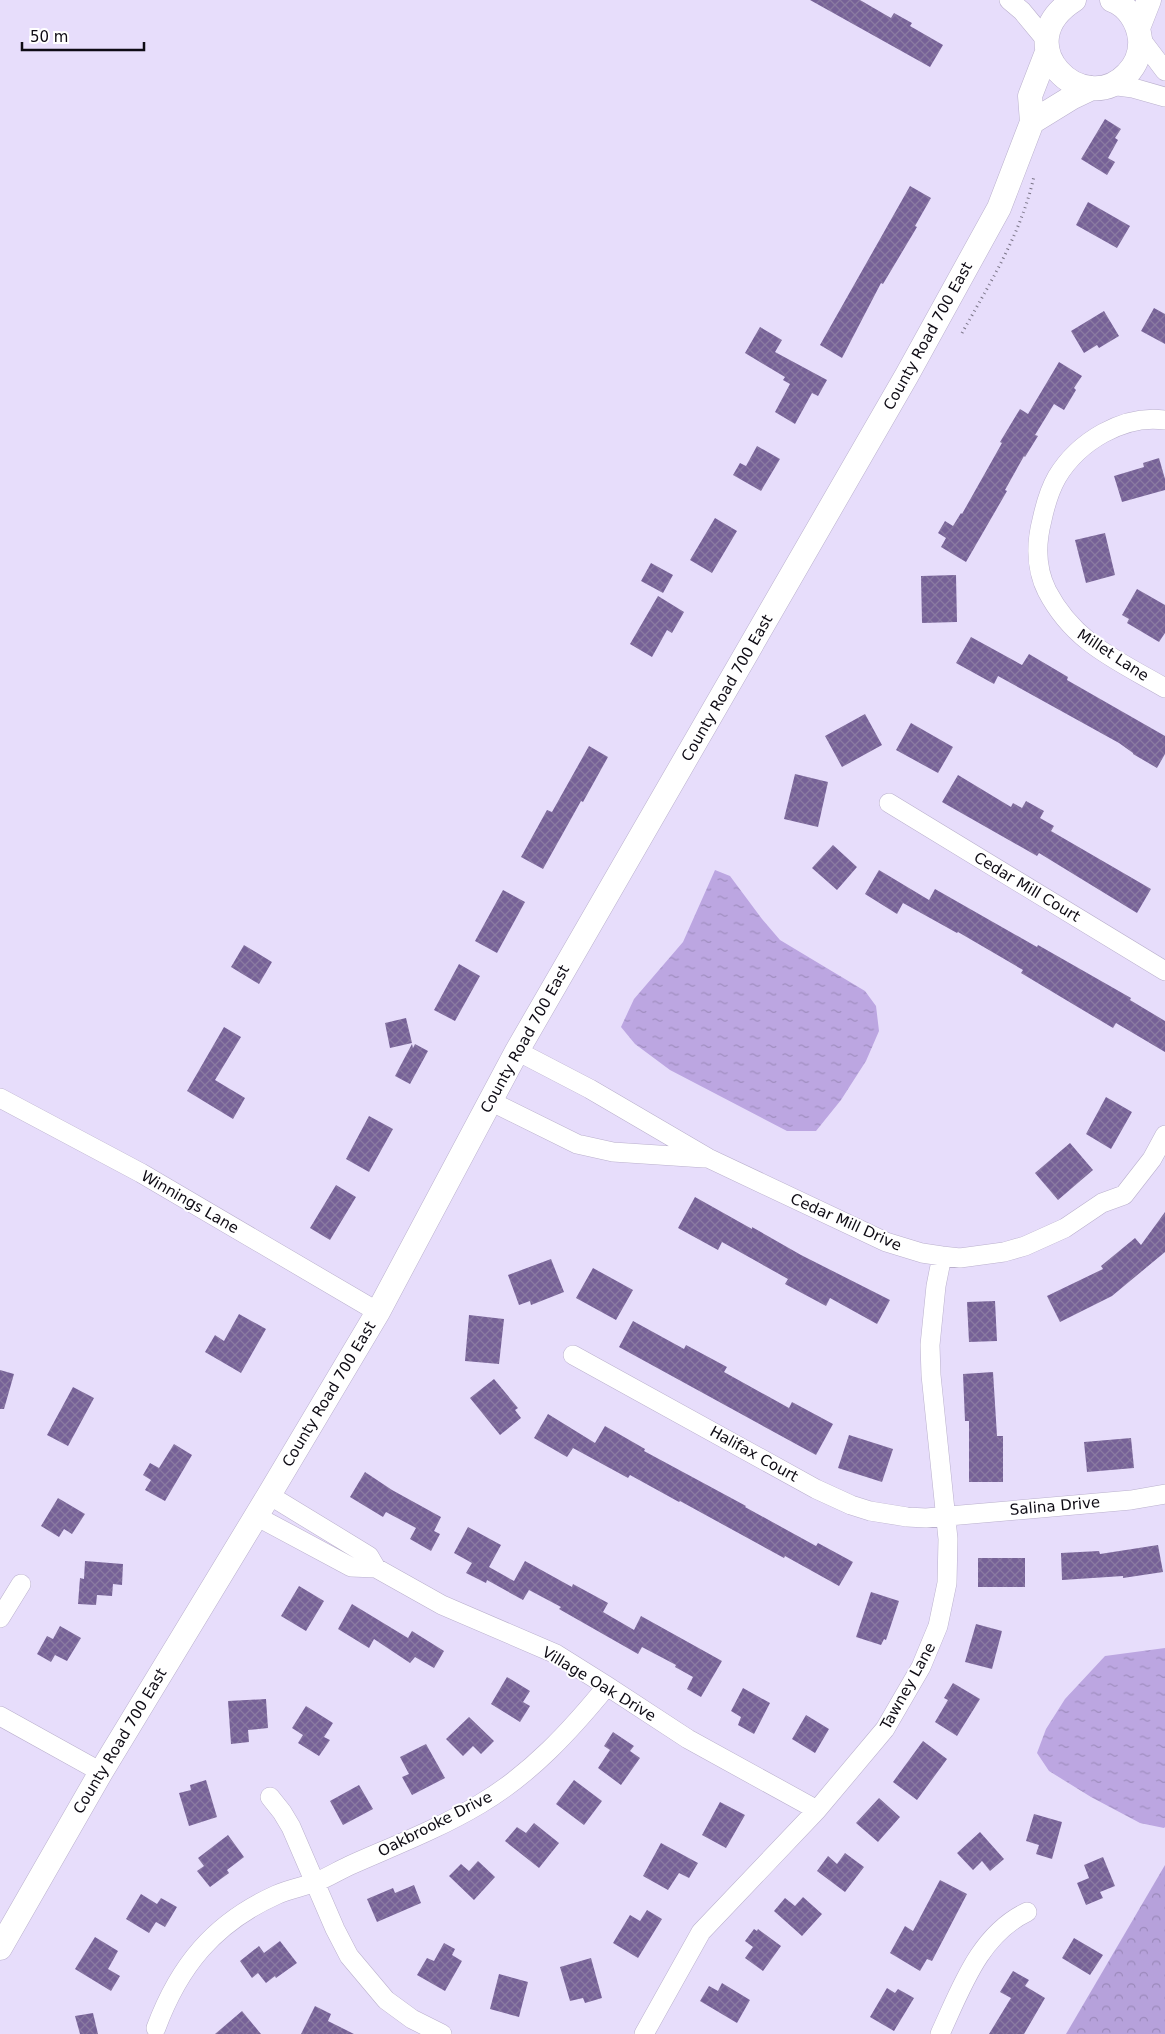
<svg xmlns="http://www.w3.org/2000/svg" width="1165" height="2034" font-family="'DejaVu Sans',sans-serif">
  <defs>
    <pattern id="forest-crowns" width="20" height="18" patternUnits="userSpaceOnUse" patternTransform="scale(1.25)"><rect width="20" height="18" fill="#b6a1db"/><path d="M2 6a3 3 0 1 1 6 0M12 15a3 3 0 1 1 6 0" fill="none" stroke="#9b89bb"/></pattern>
    <pattern id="water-ripples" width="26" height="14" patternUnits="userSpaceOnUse" patternTransform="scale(1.25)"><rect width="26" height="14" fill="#bca6e1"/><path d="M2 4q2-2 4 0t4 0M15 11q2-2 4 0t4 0" fill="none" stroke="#a08ec0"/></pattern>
    <pattern id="building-cross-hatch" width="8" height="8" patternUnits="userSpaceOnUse" patternTransform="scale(1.25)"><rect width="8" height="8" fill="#766197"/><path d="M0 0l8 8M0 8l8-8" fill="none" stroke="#8a7aa1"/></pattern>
  </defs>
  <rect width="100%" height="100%" fill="#e7ddfb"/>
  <!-- forest -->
  <path fill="url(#forest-crowns)" d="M1165 1865V2034H1066Z"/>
  <!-- water -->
  <path fill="url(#water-ripples)" d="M715 870 730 876 762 919 780 940 865 991 876 1006 879 1031 866 1061 841 1100 816 1131H787L670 1070 635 1044 621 1027 634 999 683 942Z
    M1165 1648V1827L1164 1828 1140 1823 1091 1797 1049 1771 1037 1753 1046 1729 1065 1699 1105 1656Z"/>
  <!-- building -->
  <path fill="url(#building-cross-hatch)" d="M810 0H860L891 18 894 13 912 23 910 26 943 45 930 67Z
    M1105 119 1121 129 1115 138 1118 140 1108 158 1115 162 1107 175 1081 159Z
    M910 186 931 198 915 226 917 227 883 284 881 283 842 358 820 345Z
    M1088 202 1130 226 1117 248 1076 225Z
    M1154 308 1165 314V344L1141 331Z
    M1104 311 1119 336 1099 348 1097 345 1084 353 1071 331Z
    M760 327 782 340 775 352 827 380 818 396 812 393 795 424 775 412 790 384 783 380 785 377 745 353Z
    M1059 362 1082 376 1074 388 1076 390 1064 410 1054 404 1035 435 1038 436 1025 457 1024 456 1005 490 1007 491 966 562 941 547 946 538 938 533 945 521 953 526 961 513 962 514 1002 443 1000 442 1020 409 1028 414Z
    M757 446 780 459 761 491 733 475 740 463 746 466Z
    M1159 458 1165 479V490L1122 502 1114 476 1144 467 1143 463Z
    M715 518 737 531 712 573 690 560Z
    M1105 533 1115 575 1086 583 1075 540Z
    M651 563 673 575 663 593 641 581Z
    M956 575 957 622 922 623 921 576Z
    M1137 589 1165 605V633L1159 642 1127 623 1129 619 1122 615Z
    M658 596 684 612 672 633 667 630 652 657 630 644Z
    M971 637 1022 665 1029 654 1068 677 1067 680 1165 736V754L1157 768 1133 754V753L1119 743 998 676 994 684 956 663Z
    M865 714 882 745 842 767 825 736Z
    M911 723 953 747 938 773 896 750Z
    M589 746 608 757 583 802 581 801 543 869 521 857 547 810 552 812Z
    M795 774 828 782 818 827 784 819Z
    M958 775 1011 807 1013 803 1022 808 1026 801 1044 811 1040 818 1054 826 1051 831 1151 889 1137 913 1039 853 1037 856 942 802Z
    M833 845 857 867 837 890 812 868Z
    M879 870 929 900 935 889 1037 947 1038 945 1131 998 1130 1000 1165 1021V1052L1116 1023 1113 1028 1061 997 1021 973 1023 970 958 932 957 933 903 903 897 914 865 894Z
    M503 890 525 902 497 953 475 941Z
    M244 945 272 962 259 984 231 967Z
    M459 964 480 976 455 1021 434 1010Z
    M406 1018 412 1043 390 1048 385 1023Z
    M224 1027 241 1037 215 1080 245 1098 233 1119 187 1091Z
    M412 1044 413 1048 415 1044 428 1051 410 1084 395 1076Z
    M1106 1097 1132 1112 1111 1149 1086 1134Z
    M369 1116 393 1129 369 1172 346 1159Z
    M1070 1143 1093 1170 1058 1200 1035 1173Z
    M336 1185 356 1197 330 1240 310 1228Z
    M695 1197 752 1229V1227L801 1255 890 1300 877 1324 830 1298 826 1306 785 1284 788 1279 722 1242 718 1250 678 1228Z
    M1165 1212V1252L1112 1296 1060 1322 1047 1296 1103 1269 1101 1266 1135 1238 1141 1245Z
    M551 1259 564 1292 531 1305 530 1301 519 1305 508 1275Z
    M593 1268 633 1290 616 1320 576 1298Z
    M995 1301 997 1341 969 1342 967 1302Z
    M239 1314 266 1329 241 1373 205 1352 215 1335 224 1341Z
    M469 1315 504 1319 499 1364 465 1361Z
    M633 1321 684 1349 686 1345 727 1367 724 1372 789 1408 792 1402 833 1424 816 1455 619 1347Z
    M0 1370 14 1374 4 1409H0Z
    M993 1372 997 1436H1003V1482H969V1421H965L963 1374Z
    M494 1379 518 1408 515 1410 521 1418 500 1435 470 1398Z
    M73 1387 94 1398 68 1446 47 1435Z
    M548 1414 595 1443 605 1426 645 1449 644 1451 746 1506 745 1507 816 1546 818 1543 853 1562 839 1586 785 1556 784 1558 680 1501 679 1502 630 1475 628 1478 573 1448 567 1457 534 1438Z
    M849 1435 893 1449 882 1482 838 1468Z
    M1131 1438 1134 1468 1087 1472 1084 1442Z
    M174 1444 192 1455 165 1501 145 1490 151 1480 143 1475 150 1463 159 1468Z
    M365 1472 392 1490 441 1517 434 1531 440 1534 431 1551 410 1539 416 1528 386 1512 383 1517 350 1497Z
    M58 1498 85 1514 72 1534 64 1529 59 1537 41 1526Z
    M468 1527 501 1545 489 1567 514 1581 525 1561 572 1587 573 1584 608 1603 603 1612 634 1630 641 1616 722 1661 701 1697 687 1689 693 1677 675 1667 676 1665 642 1647 638 1654 559 1609 561 1607 529 1590 523 1600 487 1580 486 1583 466 1573 472 1563 454 1553Z
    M1158 1545 1163 1572 1123 1578V1576L1062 1580 1061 1553 1099 1551 1100 1554Z
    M978 1558H1025V1587H978Z
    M85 1561 123 1564 122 1585 113 1584 112 1596 97 1595 96 1605 78 1604 80 1578 84 1579Z
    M299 1586 324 1601 306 1631 281 1616Z
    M871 1592 899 1601 886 1640 884 1639 881 1645 856 1637Z
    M352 1604 408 1638 412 1631 444 1651 434 1668 415 1657 410 1663 374 1639 369 1648 338 1629Z
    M976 1624 1002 1631 992 1669 965 1662Z
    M60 1626 81 1638 67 1661 55 1655 51 1662 37 1654 47 1636 53 1639Z
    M507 1677 530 1691 523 1702 530 1706 520 1722 491 1704Z
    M953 1683 980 1699 957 1736 935 1722 948 1700 944 1698Z
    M743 1688 770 1703 754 1734 738 1725 741 1717 731 1711Z
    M266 1699 268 1728 248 1730 249 1742 231 1744 228 1701Z
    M306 1706 333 1723 324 1737 330 1740 319 1756 298 1743 303 1735 292 1728Z
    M806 1715 829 1729 815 1753 792 1739Z
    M469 1717 494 1741 481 1754 473 1746 463 1756 446 1739Z
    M613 1732 634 1746 630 1751 640 1758 621 1785 598 1768 610 1750 604 1746Z
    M923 1741 947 1759 917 1800 893 1782Z
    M426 1744 445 1778 412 1795 402 1777 409 1774 400 1757Z
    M206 1780 217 1817 189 1826 179 1793 191 1790 190 1785Z
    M574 1780 602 1801 584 1825 556 1804Z
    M359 1785 373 1809 343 1825 330 1801Z
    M879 1798 900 1817 878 1842 856 1823Z
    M720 1802 745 1815 726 1848 702 1835Z
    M1034 1814 1062 1822 1052 1859 1036 1854 1039 1845 1026 1841Z
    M534 1823 559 1843 539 1868 505 1841 517 1827 526 1833Z
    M980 1832 1004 1859 990 1871 982 1861 973 1870 957 1853Z
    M228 1835 244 1857 227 1870 229 1873 210 1887 197 1871 204 1866 198 1858Z
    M661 1843 698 1863 689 1878 679 1873 668 1890 643 1876Z
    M845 1853 864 1867 845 1892 817 1871 828 1856 837 1864Z
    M1103 1857 1115 1886 1100 1892 1103 1898 1086 1905 1077 1883 1089 1878 1084 1865Z
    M478 1861 495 1877 474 1900 449 1876 461 1864 469 1871Z
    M940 1880 967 1894 932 1961 927 1959 920 1971 890 1953 905 1926 913 1931Z
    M414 1885 421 1903 377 1922 367 1899 393 1888 395 1893Z
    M141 1894 157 1904 161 1898 177 1907 165 1927 156 1922 149 1933 126 1919Z
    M803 1897 822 1914 802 1936 774 1911 785 1898 795 1906Z
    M647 1910 662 1919 638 1958 613 1943 630 1915 640 1921Z
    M754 1929 757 1931 758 1929 781 1946 763 1971 745 1958 753 1947 745 1941Z
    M95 1937 118 1951 108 1969 120 1976 111 1991 75 1969Z
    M1074 1938 1103 1955 1090 1975 1062 1958Z
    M280 1941 297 1963 276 1978 275 1976 266 1983 258 1973 252 1978 240 1961 259 1946 264 1953Z
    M444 1943 455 1949 452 1955 462 1961 445 1991 417 1975 427 1958 434 1961Z
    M591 1958 602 1998 585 2003 583 1998 570 2001 560 1967Z
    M1013 1971 1029 1980 1025 1986 1045 1998 1024 2034H989L1011 1998 1000 1992Z
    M499 1974 528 1982 519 2017 490 2009Z
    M722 1983 750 2000 737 2023 700 2001 709 1986 718 1991Z
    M887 1988 895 1993 898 1989 914 1998 894 2031 870 2017Z
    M315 2006 331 2014 328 2021 354 2034H301Z
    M242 2011 261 2034H215Z
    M93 2013 98 2034H80L75 2016Z"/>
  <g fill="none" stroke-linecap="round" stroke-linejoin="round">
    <!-- minor casing -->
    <g stroke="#bab0cd" stroke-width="20">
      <path id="minor" d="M1009 0 1022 11 1046 40
        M1140 38 1165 71
        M1110 85 1133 88 1165 97
        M1165 420C1123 414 1078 442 1057 477 1049 491 1045 506 1042 520 1036 543 1036 569 1047 591 1074 643 1117 660 1165 688
        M889 803 1165 971
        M517 1051 590 1089 708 1158 886 1242 922 1253 942 1256 960 1258 1004 1252 1025 1246 1065 1228 1102 1203 1124 1195 1152 1159 1165 1135
        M0 1098 141 1173 378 1312
        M490 1101 577 1144 613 1152 704 1158
        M573 1355 816 1489 851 1505 870 1511 907 1517 926 1518 1131 1500 1165 1494
        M269 1495 369 1556 376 1568
        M256 1516 351 1567 376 1568 442 1605 556 1654 607 1686 688 1739 817 1810
        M0 1618 21 1584
        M0 1716 101 1772
        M270 1797 282 1812 291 1827 335 1929 349 1956 386 2000 412 2019 442 2034
        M156 2028C179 1966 214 1923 276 1895 289 1889 303 1887 316 1882 329 1877 341 1869 353 1864 396 1845 440 1828 480 1804 531 1774 571 1730 607 1686
        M644 2034 701 1932 817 1810 885 1729 921 1667 938 1626 947 1583 948 1539 931 1375 930 1345 936 1286 942 1256
        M940 2034C961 1989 979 1935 1027 1912"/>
    </g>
    <!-- major casing -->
    <g stroke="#bab0cd" stroke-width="25">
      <path id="major" d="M1074 0C1005 44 1083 120 1127 74 1136 65 1141 52 1140 39 1138 22 1128 6 1112 0
        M1138 28 1149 0
        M1032 122 1071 98 1092 88
        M0 1948 101 1772 269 1495 378 1312 517 1051 907 375 999 208 1032 122 1030 96 1047 52"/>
    </g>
    <!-- path -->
    <path stroke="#7a7487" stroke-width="3" stroke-dasharray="1 4" stroke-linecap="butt" d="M962 333C990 283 1022 232 1034 176"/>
    <!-- minor -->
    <use href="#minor" stroke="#fff" stroke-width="19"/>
    <!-- major -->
    <use href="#major" stroke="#fff" stroke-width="24"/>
  </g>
  <g text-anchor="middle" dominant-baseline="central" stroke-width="4" stroke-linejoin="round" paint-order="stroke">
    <!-- street labels -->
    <g font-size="15" fill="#0e0b14" stroke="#fff">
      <text transform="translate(928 336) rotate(-61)">County Road 700 East</text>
      <text transform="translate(1113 655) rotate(33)">Millet Lane</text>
      <text transform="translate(727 688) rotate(-60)">County Road 700 East</text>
      <text transform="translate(1027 887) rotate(31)">Cedar Mill Court</text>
      <text transform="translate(525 1039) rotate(-61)">County Road 700 East</text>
      <text transform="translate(190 1202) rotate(30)">Winnings Lane</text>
      <text transform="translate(846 1222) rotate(24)">Cedar Mill Drive</text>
      <text transform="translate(329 1394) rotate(-59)">County Road 700 East</text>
      <text transform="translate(754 1454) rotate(29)">Halifax Court</text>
      <text transform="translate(1055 1506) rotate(-5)">Salina Drive</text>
      <text transform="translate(599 1684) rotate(31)">Village Oak Drive</text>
      <text transform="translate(908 1686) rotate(-61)">Tawney Lane</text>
      <text transform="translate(120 1741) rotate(-59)">County Road 700 East</text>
      <text transform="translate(435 1824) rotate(-27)">Oakbrooke Drive</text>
    </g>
  </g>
  <!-- scale -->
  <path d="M22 42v8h122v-8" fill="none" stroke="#0e0b14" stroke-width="2.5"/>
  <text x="30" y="42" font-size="15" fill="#0e0b14" stroke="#ffffff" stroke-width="4" paint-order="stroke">50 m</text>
</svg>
